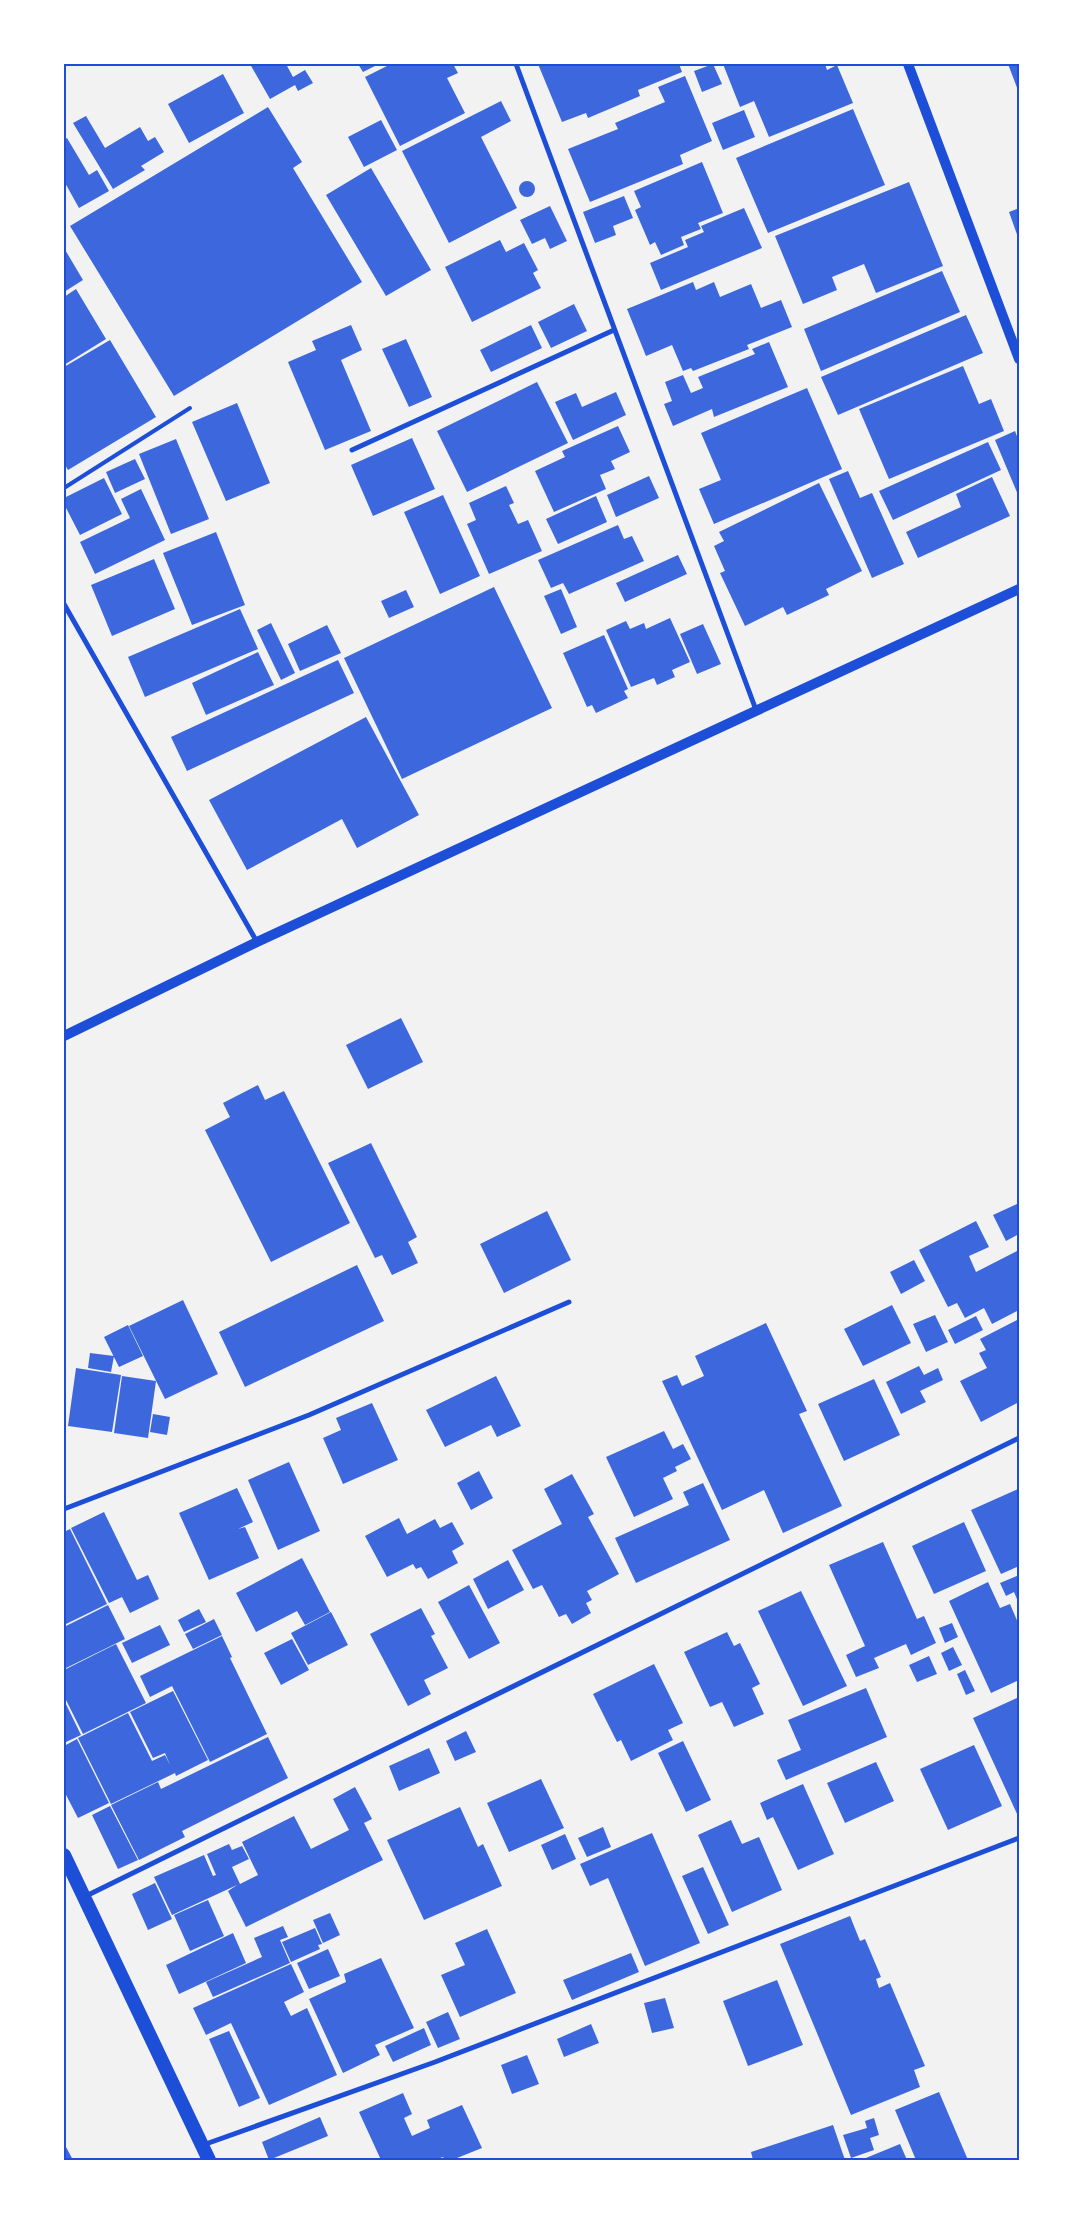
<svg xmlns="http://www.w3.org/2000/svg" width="1083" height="2224" font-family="'Zilla Slab',serif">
  <rect width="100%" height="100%" fill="#f2f2f2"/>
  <!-- building -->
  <path fill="#3d67dc" d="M250 64H286L293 77 305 70 313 83 298 91 295 85 270 99Z
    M358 64H379L363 72Z
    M391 64H453L458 73 447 78 465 113 400 146 365 77Z
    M538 64H679L682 72 638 90 640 96 588 118 586 113 562 122Z
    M713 64 722 84 702 92 694 71Z
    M723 64H825L827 70 837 65 853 103 769 137 754 101 740 107Z
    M1008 64H1019V93Z
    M223 74 244 113 189 143 168 104Z
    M685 76 712 141 680 155 683 164 590 202 568 149 618 129 615 123 665 102 658 87Z
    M501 101 511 121 481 137 517 208 449 243 402 151Z
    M268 107 302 162 293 168 362 282 174 396 70 226Z
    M853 109 885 185 768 233 736 158Z
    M744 110 755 137 723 150 712 123Z
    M86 116 105 148 140 127 148 141 155 137 164 152 141 166 145 170 113 189 73 123Z
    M381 120 397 150 364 167 348 137Z
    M67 138 89 175 97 170 109 191 79 208 64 181V140Z
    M702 162 723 213 698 223 701 229 681 237 684 245 661 255 655 242 650 245 635 210 641 207 634 191Z
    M371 168 431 270 386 296 326 195Z
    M519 189a8 8 0 1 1 16 0a8 8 0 1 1-16 0Z
    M909 182 943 266 876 293 864 264 832 277 837 290 803 304 775 236Z
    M624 196 633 218 613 226 616 235 595 243 583 212Z
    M550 206 567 241 550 249 545 238 532 244 520 220Z
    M744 208 762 248 661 290 650 263 688 247 685 240 704 232 701 226Z
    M1019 208V240L1009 212Z
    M500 240 506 252 524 243 538 270 533 273 541 288 472 322 445 267Z
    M64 248 83 280 64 292Z
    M942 271 960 312 821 371 804 329Z
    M693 282 696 290 714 282 720 297 751 284 761 308 781 300 792 327 747 345 749 349 693 371 691 368 683 371 672 345 646 356 627 309Z
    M76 289 106 339 64 365V297Z
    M574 304 587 331 551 348 538 322Z
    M966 315 983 353 838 415 821 377Z
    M351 325 362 350 341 360 371 431 325 450 288 362 316 350 312 341Z
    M531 325 542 348 491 372 480 350Z
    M406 339 432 397 409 407 382 349Z
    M110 340 156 417 68 470 64 463V367Z
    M769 342 788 387 714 417 712 409 673 426 664 404 672 401 665 382 683 375 691 393 703 388 698 377 755 354 752 349Z
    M963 366 979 404 991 399 1004 431 889 479 859 409Z
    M537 382 568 443 467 492 437 431Z
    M807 388 842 469 714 524 699 489 721 480 701 433Z
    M616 392 626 415 573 440 555 402 576 393 582 407Z
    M237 403 270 483 226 501 192 422Z
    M618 426 630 452 611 461 615 469 600 475 606 489 554 512 535 471 565 457 562 451Z
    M1015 431 1019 442V497L995 440Z
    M412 438 435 489 373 516 351 465Z
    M176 439 209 519 171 534 139 454Z
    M988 442 1001 470 893 520 879 491Z
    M135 459 145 479 115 493 106 472Z
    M848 471 860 498 872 493 904 564 872 578 829 479Z
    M649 476 659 498 616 517 607 495Z
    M992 477 1010 516 918 558 906 532 961 507 956 494Z
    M104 478 122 514 80 535 64 504V498Z
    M819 483 862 571 826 589 829 595 787 615 783 607 745 626 720 573 725 571 714 546 724 541 719 532Z
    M506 486 514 503 509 505 518 524 528 520 542 551 489 574 467 524 476 520 469 503Z
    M141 489 165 540 95 574 80 542 130 518 121 499Z
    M443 495 480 576 440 594 404 512Z
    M596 496 607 522 558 544 546 519Z
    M618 525 624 539 632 536 644 561 569 594 563 583 551 588 538 560Z
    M216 532 245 605 192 625 163 553Z
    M678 555 687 574 625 602 616 583Z
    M154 559 175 609 112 636 91 585Z
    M494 587 552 708 402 779 344 658Z
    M561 589 577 627 561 634 544 596Z
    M406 590 414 607 389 618 381 601Z
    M240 609 258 649 145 697 128 657Z
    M670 618 690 662 672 670 675 677 657 685 654 678 631 687 606 630 626 621 630 629 644 623 646 629Z
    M271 623 295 673 281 680 257 630Z
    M703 624 721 664 697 674 680 634Z
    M327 625 341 653 300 671 288 644Z
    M604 635 628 689 624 691 628 698 596 713 592 705 587 707 563 653Z
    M258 652 274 685 206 715 192 683Z
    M338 660 354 693 187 771 171 737Z
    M366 717 419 815 357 848 342 819 247 870 209 800Z
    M401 1018 423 1062 368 1089 346 1045Z
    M258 1085 265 1100 284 1091 350 1223 271 1262 205 1130 230 1117 223 1103Z
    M371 1143 417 1237 408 1242 418 1263 392 1275 382 1255 375 1258 328 1163Z
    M1019 1203V1234L1006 1241 993 1215Z
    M547 1211 571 1260 504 1293 480 1244Z
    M976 1221 989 1247 969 1256 976 1272 1019 1250V1310L992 1324 984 1308 965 1318 957 1303 948 1307 919 1250Z
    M914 1260 925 1281 901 1294 890 1272Z
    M357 1265 384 1321 245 1387 219 1332Z
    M183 1300 218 1374 165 1399 129 1326Z
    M892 1305 911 1343 863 1366 844 1329Z
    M935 1315 948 1342 926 1352 913 1324Z
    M976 1316 983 1330 955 1344 948 1330Z
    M1019 1319V1402L981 1422 960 1381 987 1368 979 1353 986 1350 980 1339Z
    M766 1323 807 1411 799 1414 842 1506 783 1533 764 1490 722 1510 662 1381 677 1375 682 1386 704 1376 695 1356Z
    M128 1325 143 1356 119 1367 104 1337Z
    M90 1353 114 1356 111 1372 88 1368Z
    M919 1366 924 1375 938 1368 943 1380 920 1391 926 1402 901 1414 886 1382Z
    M76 1368 121 1375 112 1432 68 1426Z
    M122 1376 156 1381 148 1438 114 1433Z
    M496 1376 521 1426 497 1437 491 1425 445 1447 426 1410Z
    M874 1379 900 1435 844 1461 818 1404Z
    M372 1403 398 1460 343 1484 323 1438 341 1430 336 1418Z
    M153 1414 170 1417 167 1435 150 1432Z
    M664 1431 673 1449 683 1444 691 1459 675 1467 677 1471 663 1478 673 1499 634 1517 606 1457Z
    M289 1462 320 1531 278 1550 248 1480Z
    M479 1471 493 1498 471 1510 457 1483Z
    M572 1474 594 1514 588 1517 619 1574 587 1591 592 1600 586 1603 591 1613 572 1624 566 1614 559 1617 542 1585 533 1589 512 1550 562 1524 544 1489Z
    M703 1483 730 1540 636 1583 615 1538 689 1505 683 1492Z
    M237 1488 253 1522 238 1529 245 1527 259 1558 209 1580 179 1513Z
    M1018 1489 1019 1566 1001 1574 971 1510Z
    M104 1512 137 1580 148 1575 159 1599 130 1613 122 1597 109 1603 71 1528Z
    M399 1518 407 1534 435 1519 440 1528 452 1522 464 1544 452 1551 458 1563 428 1579 421 1567 416 1569 413 1564 387 1577 365 1536Z
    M964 1522 986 1571 934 1594 912 1546Z
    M70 1529 107 1604 64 1625V1532Z
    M883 1542 917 1619 924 1616 936 1643 911 1655 906 1644 874 1658 879 1668 856 1677 846 1655 865 1646 829 1565Z
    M302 1558 330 1612 305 1625 297 1611 256 1632 236 1593Z
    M508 1560 524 1590 488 1609 473 1579Z
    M1019 1575V1604L1014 1592 1006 1596 1000 1583Z
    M988 1582 1000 1608 1010 1604 1019 1625V1680L991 1693 949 1601Z
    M469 1585 500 1643 469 1659 438 1602Z
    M801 1591 847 1686 803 1706 758 1611Z
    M108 1605 125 1639 64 1669V1627Z
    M421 1608 435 1634 431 1636 448 1668 424 1680 431 1694 408 1706 370 1634Z
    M199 1609 206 1622 184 1632 178 1620Z
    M331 1612 348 1645 308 1665 291 1633Z
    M214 1619 222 1635 193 1649 185 1634Z
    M952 1623 958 1637 945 1643 939 1628Z
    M160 1625 170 1645 132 1663 122 1643Z
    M727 1632 734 1646 740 1643 760 1684 752 1688 764 1714 734 1727 722 1702 710 1707 684 1652Z
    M222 1636 232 1657 230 1658 267 1734 210 1762 172 1686 150 1697 140 1676Z
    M292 1639 309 1670 281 1685 264 1653Z
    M116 1644 146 1703 83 1734 64 1696V1670Z
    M953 1647 962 1665 949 1671 941 1653Z
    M929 1656 937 1674 917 1682 909 1665Z
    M654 1664 683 1723 668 1730 673 1740 631 1761 621 1740 617 1742 593 1694Z
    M965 1670 975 1691 966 1695 957 1674Z
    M866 1688 887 1737 786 1780 777 1760 801 1750 788 1720Z
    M173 1691 208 1760 176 1776 175 1773 111 1804 78 1738 128 1713 152 1761 165 1755 170 1765 165 1753 153 1758 130 1712Z
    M1019 1697V1816H1018L973 1718Z
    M64 1700 81 1735 64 1743Z
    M466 1731 476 1752 455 1761 446 1741Z
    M268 1737 288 1778 182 1831 185 1837 139 1860 111 1805 158 1782 161 1789Z
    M77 1739 109 1803 78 1818 64 1791V1746Z
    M683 1741 711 1800 686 1812 658 1753Z
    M974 1745 1002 1806 948 1830 920 1769Z
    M429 1748 440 1773 399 1791 389 1766Z
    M876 1762 894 1801 845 1823 827 1783Z
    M541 1779 564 1828 509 1852 487 1803Z
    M803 1784 834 1854 798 1870 773 1817 767 1820 760 1803Z
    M355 1787 372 1819 364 1823 383 1860 246 1927 228 1891 237 1885 172 1915 154 1877 204 1855 213 1876 216 1875 207 1854 229 1844 232 1850 242 1846 249 1859 232 1867 240 1884 258 1875 242 1842 294 1816 311 1849 349 1830 333 1799Z
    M110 1806 138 1860 118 1869 92 1815Z
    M460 1807 478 1847 483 1844 502 1886 424 1920 387 1840Z
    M731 1820 742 1844 759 1837 782 1890 732 1912 698 1835Z
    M603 1827 611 1847 587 1857 578 1838Z
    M652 1833 700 1943 645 1966 608 1878 590 1886 580 1864Z
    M565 1834 576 1859 552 1870 541 1845Z
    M703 1867 729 1925 708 1934 682 1876Z
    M155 1883 172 1919 148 1930 132 1894Z
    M208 1900 224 1936 190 1951 174 1915Z
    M330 1913 340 1935 323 1943 313 1920Z
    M850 1916 860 1941 865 1939 881 1977 876 1979 879 1988 890 1983 925 2066 914 2070 920 2087 851 2115 780 1944Z
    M283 1926 288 1937 280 1940 290 1963 213 1997 206 1982 262 1957 254 1938Z
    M315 1928 322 1944 318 1945 320 1949 291 1962 282 1942Z
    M487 1929 516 1993 460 2017 441 1975 465 1965 455 1943Z
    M233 1933 246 1963 179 1994 166 1965Z
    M328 1949 340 1976 309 1989 297 1963Z
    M631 1953 639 1972 572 2000 563 1980Z
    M381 1958 414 2028 375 2045 380 2055 343 2073 309 1999 346 1982 344 1974Z
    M291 1964 304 1992 284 2002 291 2016 307 2008 337 2075 269 2105 231 2023 206 2035 193 2008Z
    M777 1980 803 2045 748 2066 723 2001Z
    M665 1998 674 2028 652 2033 644 2003Z
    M448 2012 460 2039 438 2048 426 2022Z
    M591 2024 599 2043 564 2057 557 2039Z
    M424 2028 431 2045 393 2062 385 2046Z
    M229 2031 260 2098 239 2107 209 2039Z
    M527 2055 539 2084 512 2094 501 2065Z
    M939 2092 968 2160H916L895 2110Z
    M403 2093 412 2114 404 2118 412 2136 430 2128 427 2120 462 2105 482 2148 452 2160H445L443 2157 435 2160H381L359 2112Z
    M320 2117 328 2136 269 2160 262 2142Z
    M874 2118 879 2135 870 2138 874 2150 851 2158 843 2135 867 2128 865 2121Z
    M833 2125 845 2160H753L751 2152Z
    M900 2144 907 2160H861Z
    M66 2147 73 2160H64V2148Z"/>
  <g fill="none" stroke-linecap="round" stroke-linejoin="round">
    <!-- service -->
    <path stroke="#1d4ed8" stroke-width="4" d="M64 488 190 408"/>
    <!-- minor -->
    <path stroke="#1d4ed8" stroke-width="5" d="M516 64 756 710
      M352 450 614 330
      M64 604 257 942
      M64 1509 309 1415 569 1302
      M86 1896 1019 1438
      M203 2145 435 2062 1019 1838"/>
    <!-- secondary -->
    <path stroke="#1d4ed8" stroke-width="10" d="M908 64 1019 359
      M64 1036 257 942 1019 589"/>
    <!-- trunk -->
    <path stroke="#1d4ed8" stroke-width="14" d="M64 1855 209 2160"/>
  </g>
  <!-- border -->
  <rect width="1083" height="2224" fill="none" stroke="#ffffff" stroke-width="130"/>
  <rect x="65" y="65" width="953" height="2094" fill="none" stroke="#1d4ed8" stroke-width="2"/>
</svg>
